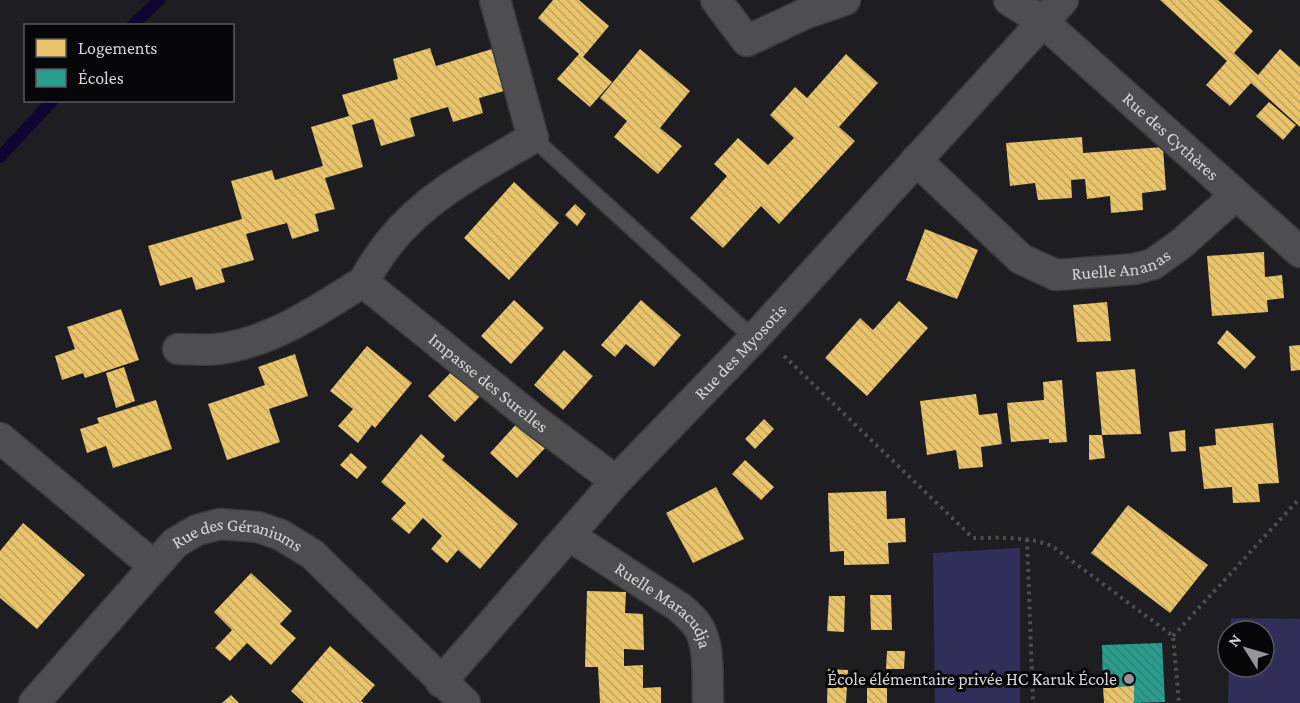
<svg xmlns="http://www.w3.org/2000/svg" width="1300" height="703" font-family="'Crimson Pro',serif">
  <defs>
    <pattern id="homes-back-hatch" width="6" height="6" patternUnits="userSpaceOnUse" patternTransform="scale(1.5)"><rect width="6" height="6" fill="#e9c46a"/><path d="M-1 5l2 2M0 0l6 6M5-1l2 2" fill="none" stroke="#bfa360"/></pattern>
    <pattern id="schools-back-hatch" width="6" height="6" patternUnits="userSpaceOnUse" patternTransform="scale(1.5)"><rect width="6" height="6" fill="#2a9d8f"/><path d="M-1 5l2 2M0 0l6 6M5-1l2 2" fill="none" stroke="#318178"/></pattern>
  </defs>
  <rect width="100%" height="100%" fill="#1e1e22"/>
  <!-- garden -->
  <path fill="#312e5a" d="M1020 548V703H935L933 553Z
    M1231 618 1300 619V703H1228L1229 667H1264V631H1230Z"/>
  <!-- homes -->
  <path fill="url(#homes-back-hatch)" d="M553 0H579L609 26 583 57 612 82 590 107 557 79 579 54 538 18Z
    M1160 0H1218L1253 31 1234 53 1258 75 1280 49 1300 67V127L1251 83 1230 106 1221 98 1206 85 1227 61Z
    M430 48 436 66 492 49 504 91 479 98 483 113 453 122 448 107 410 118 415 136 381 146 373 119 352 125 363 167 325 178 335 209 315 214 319 231 292 239 287 223 246 234 254 260 221 269 225 282 196 290 192 277 160 286 148 246 242 219 231 181 272 170 275 180 323 166 311 127 349 116 342 95 398 79 393 59Z
    M640 49 690 91 660 128 682 146 658 174 614 137 627 121 600 98Z
    M846 54 878 83 839 127 855 141 779 224 761 206 723 248 690 218 727 176 714 164 738 138 768 165 794 138 770 115 795 87 807 98Z
    M1269 102 1296 125 1283 140 1256 116Z
    M1082 137 1083 153 1163 147 1166 190 1142 193 1143 210 1111 213 1110 196 1087 199 1085 179 1071 180 1072 198 1038 200 1035 183 1010 186 1006 143Z
    M514 182 559 223 509 280 464 238Z
    M575 204 586 214 577 226 565 215Z
    M925 229 978 250 957 299 906 280Z
    M1264 252 1265 277 1282 275 1284 298 1267 300 1268 312 1212 316 1207 256Z
    M514 300 544 328 511 364 481 336Z
    M641 300 681 335 654 367 626 344 615 357 601 345Z
    M899 301 928 328 867 396 825 358 860 318 873 330Z
    M1107 302 1111 341 1077 342 1073 305Z
    M121 309 139 360 85 378 83 373 62 380 55 356 75 349 67 327Z
    M1227 330 1256 357 1245 369 1217 343Z
    M1300 345V370L1291 371 1289 346Z
    M367 346 412 383 375 428 372 425 358 443 338 426 353 409 330 391Z
    M564 350 593 376 563 410 534 385Z
    M295 354 308 396 269 409 280 442 227 460 208 404 265 385 258 367Z
    M461 362 488 388 455 422 428 396Z
    M124 367 135 401 116 408 106 373Z
    M1135 369 1141 434 1102 435 1096 372Z
    M1062 380 1067 442 1049 443V439L1011 442 1007 403 1044 400 1043 382Z
    M976 394 979 415 997 413 1002 444 981 447 983 467 959 469 956 450 927 455 920 401Z
    M156 400 172 449 113 468 106 446 87 453 80 429 99 423 97 418Z
    M521 419 546 447 517 478 490 453Z
    M764 419 774 429 755 449 745 439Z
    M1273 423 1279 483 1258 484 1260 502 1233 503 1232 487 1204 489 1199 447 1216 445 1215 429Z
    M1185 430 1186 451 1171 452 1169 432Z
    M421 434 445 456 442 460 518 524 480 569 458 550 447 563 431 549 442 536 423 518 409 534 391 519 406 503 381 482Z
    M1089 435H1102L1105 458 1089 460Z
    M351 453 367 467 357 479 340 465Z
    M745 460 774 487 761 500 732 474Z
    M716 487 744 539 693 563 666 513Z
    M886 491 887 519 905 518 906 542 888 543 889 564 844 565V551L830 552 828 493Z
    M1128 505 1208 565 1170 613 1091 553Z
    M23 523 85 575 37 629 0 598V551Z
    M251 573 292 611 280 624 296 638 271 665 247 643 230 661 215 648 232 630 214 612Z
    M587 591 626 592 625 613 643 614 644 650 624 649V666L643 665V688L661 687V703H600L598 667H585Z
    M870 595H891L892 630H871Z
    M829 596H845L844 632 827 631Z
    M330 646 375 685 361 701 364 703H304L291 691Z
    M887 651H905L904 669H886Z
    M828 669 848 670 846 703H827Z
    M1134 686V703H1104L1103 687Z
    M867 688H887V703H867Z
    M231 695 239 703H222Z"/>
  <!-- schools -->
  <path fill="url(#schools-back-hatch)" d="M1162 643 1165 702 1134 703V686L1103 687 1102 645Z"/>
  <g fill="none" stroke-linecap="round" stroke-linejoin="round">
    <!-- stream -->
    <path stroke="#0f0532" stroke-width="12" d="M132 26 159 0
      M0 157 53 100"/>
    <!-- service casing -->
    <g stroke="#39393c" stroke-width="18">
      <path id="service" d="M533 138 753 338"/>
    </g>
    <!-- minor casing -->
    <g stroke="#39393c" stroke-width="33">
      <g id="minor">
        <path d="M716 0 747 41 804 14 845 0"/>
        <path id="s1" d="M1009 0 1042 21 1300 252"/>
        <path id="s2" d="M916 160 1021 259 1056 275 1135 269 1153 264 1181 244 1236 195"/>
        <path d="M363 282C371 269 379 255 389 243 427 195 481 168 533 138L495 0"/>
        <path id="s3" d="M178 349C193 349 210 351 225 348 275 340 321 308 363 282L537 422 616 481"/>
        <path d="M0 438 154 566"/>
        <path id="s4" d="M570 536 679 607C687 614 696 621 701 632 710 653 707 681 708 703"/>
        <path id="s5" d="M441 682 616 481 759 333 1063 0"/>
        <path id="s6" d="M34 703 175 543 197 530 220 524 258 527 281 535 312 554 465 703"/>
      </g>
    </g>
    <!-- path -->
    <path stroke="#4e4e51" stroke-width="4" stroke-dasharray="3 4.5" stroke-linecap="butt" d="M784 356 973 538C999 538 1027 536 1052 546L1173 636 1179 703
      M1027 539 1033 703
      M1173 636 1300 498"/>
    <!-- service -->
    <use href="#service" stroke="#4e4e51" stroke-width="15"/>
    <!-- minor -->
    <use href="#minor" stroke="#4e4e51" stroke-width="30"/>
  </g>
  <!-- markers -->
  <circle fill="#95959a" stroke="#07070a" stroke-width="2" cx="1129" cy="679" r="6"/>
  <g text-anchor="middle" dominant-baseline="central" stroke-width="6" stroke-linejoin="round" paint-order="stroke">
    <!-- street labels -->
    <g font-size="18" fill="#d5d5da" stroke="#07070a">
      <text stroke="none"><textPath href="#s1" startOffset="212">Rue des Cythères</textPath></text>
      <text stroke="none"><textPath href="#s2" startOffset="249">Ruelle Ananas</textPath></text>
      <text stroke="none"><textPath href="#s5" startOffset="446">Rue des Myosotis</textPath></text>
      <text stroke="none"><textPath href="#s3" startOffset="362">Impasse des Surelles</textPath></text>
      <text stroke="none"><textPath href="#s6" startOffset="280">Rue des Géraniums</textPath></text>
      <text stroke="none"><textPath href="#s4" startOffset="118">Ruelle Maracudja</textPath></text>
    </g>
    <!-- poi labels -->
    <g font-size="18" fill="#d5d5da" stroke="#07070a" text-anchor="end">
      <text x="1117" y="679">École élémentaire privée HC Karuk École</text>
    </g>
  </g>
  <!-- legend -->
  <rect x="24" y="24" width="210" height="78" fill="#07070a" stroke="#59595d" stroke-width="1.5"/>
  <rect x="36" y="39" width="30" height="18" fill="#e9c46a" stroke="#59595d" stroke-width="1.5"/>
  <text x="78" y="54" font-size="18" fill="#d5d5da">Logements</text>
  <rect x="36" y="69" width="30" height="18" fill="#2a9d8f" stroke="#59595d" stroke-width="1.5"/>
  <text x="78" y="84" font-size="18" fill="#d5d5da">Écoles</text>
  <!-- north arrow -->
  <g transform="translate(1246 649) rotate(307)"><circle r="28" fill="#07070a" stroke="#59595d" stroke-width="1.5"/>
  <path d="M0-4.5L10 22L0 15L-10 22Z" fill="#95959a"/>
  <text y="-9" font-size="16" font-weight="bold" text-anchor="middle" fill="#d5d5da">N</text>
  </g>
</svg>
